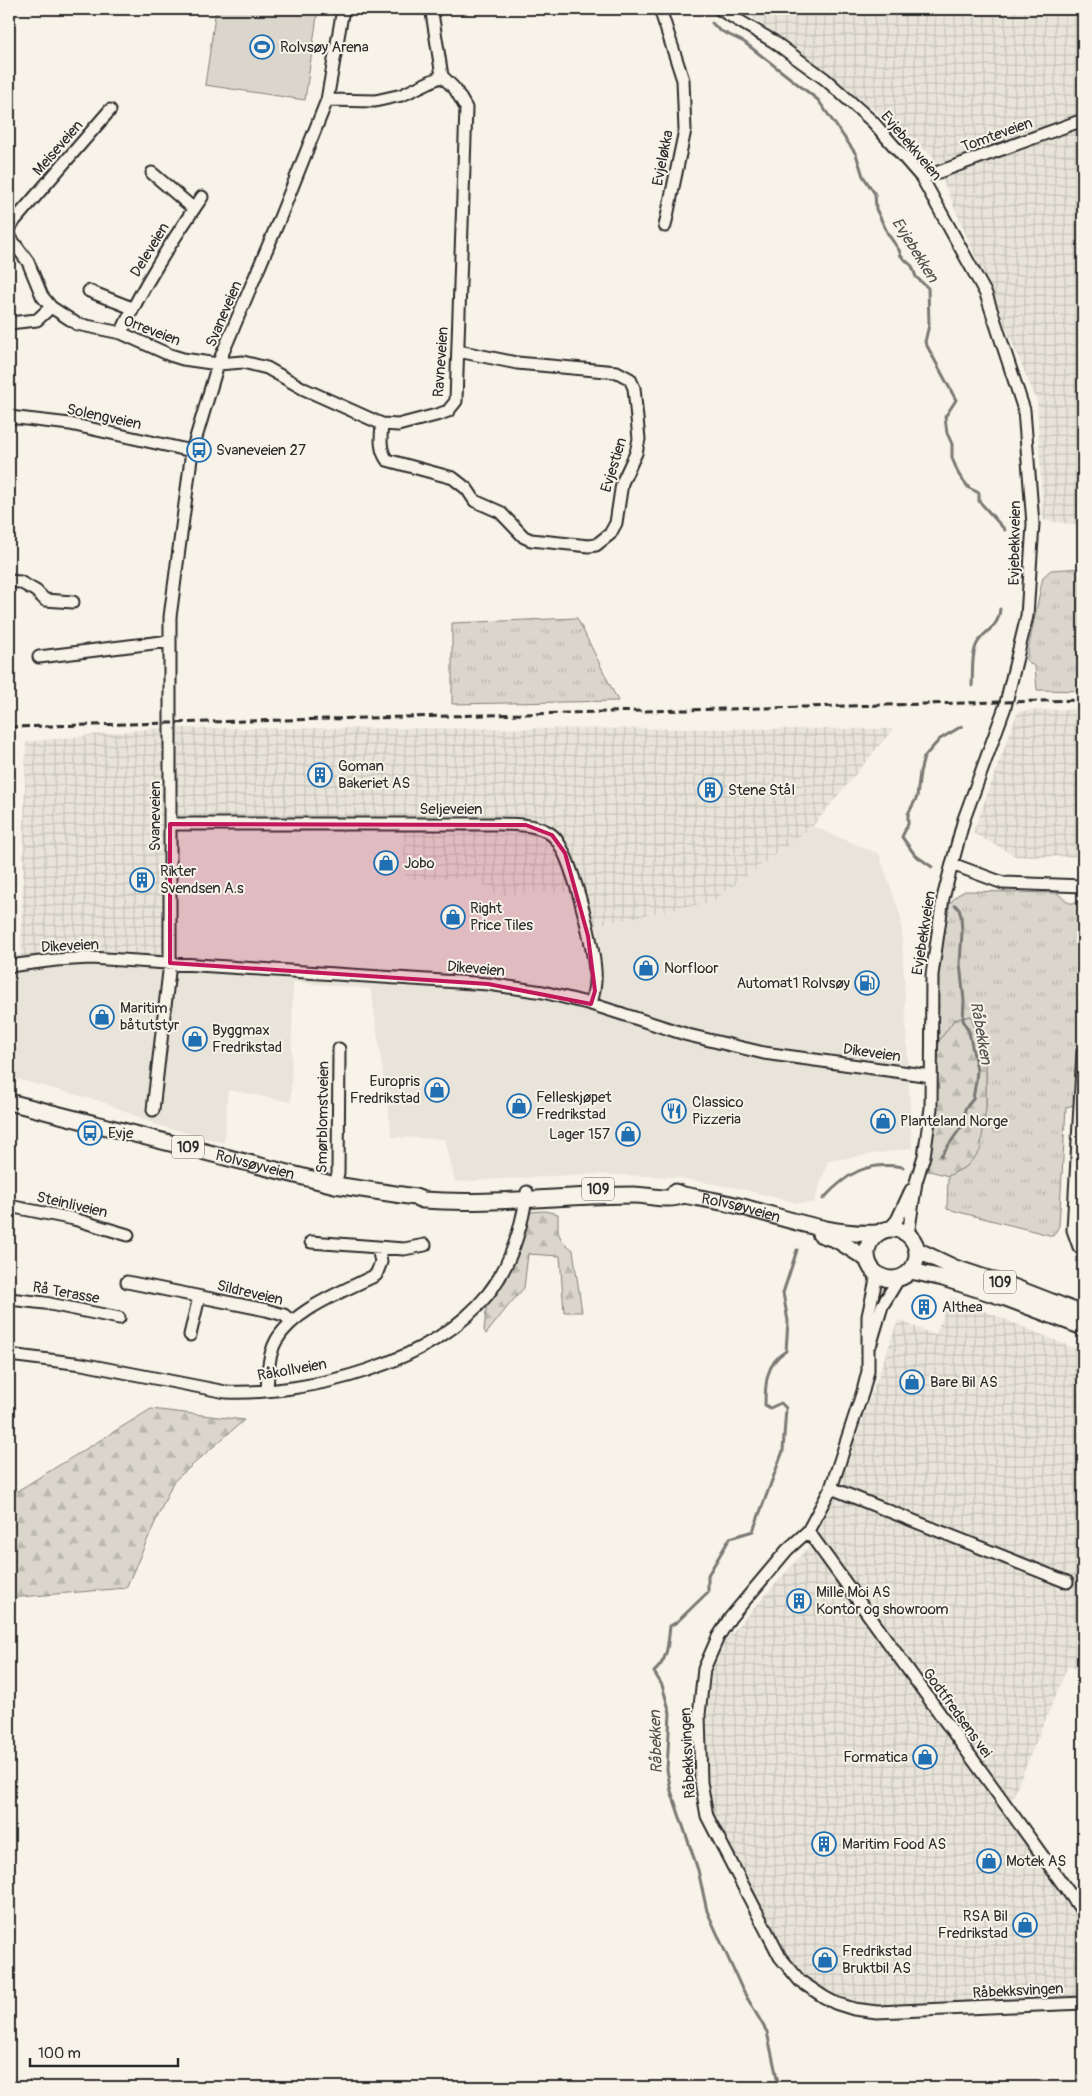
<svg xmlns="http://www.w3.org/2000/svg" width="1092" height="2096" font-family="Pangolin,sans-serif">
  <defs>
    <pattern id="industrial-grid" width="8" height="8" patternUnits="userSpaceOnUse" patternTransform="scale(1.25)"><rect width="8" height="8" fill="#e8e4da"/><path d="M0 4h8M4 0v8" fill="none" stroke="#c7c4bb"/></pattern>
    <pattern id="grass-tufts" width="24" height="20" patternUnits="userSpaceOnUse" patternTransform="scale(1.25)"><rect width="24" height="20" fill="#dad6cc"/><path d="M3 7l-1-3M5 7V3M7 7l1-3M15 17l-1-3M17 17v-4M19 17l1-3" fill="none" stroke="#bbb8af"/></pattern>
    <pattern id="forest-firs" width="22" height="20" patternUnits="userSpaceOnUse" patternTransform="scale(1.25)"><rect width="22" height="20" fill="#dad6cc"/><path d="M5 1l3.5 6h-7zM16 11l3.5 6h-7z" fill="#bbb8af"/></pattern>
  </defs>
  <rect width="100%" height="100%" fill="#f7f3e8"/>
  <filter id="ink" filterUnits="userSpaceOnUse"><feTurbulence type="fractalNoise" baseFrequency=".02" numOctaves="2"/><feDisplacementMap in="SourceGraphic" scale="10" xChannelSelector="R" yChannelSelector="G"/><feConvolveMatrix kernelMatrix="1 2 1 2 8 2 1 2 1" color-interpolation-filters="sRGB"/></filter>
  <g filter="url(#ink)">
    <!-- built -->
    <path fill="#e8e4da" d="M402 823 406 880 475 878 496 894 501 895 543 892H577L586 927 712 902 813 826 879 854 901 917 912 1148 828 1161 814 1203H797L742 1189 675 1177 586 1174 455 1182 445 1139 392 1137 371 989 293 982 291 1102 228 1090 224 1143 157 1125 103 1102 9 1077V956L21 954 22 964 170 824Z"/>
    <!-- industrial -->
    <path fill="url(#industrial-grid)" d="M742 9H1083V526L1043 520 1037 401 932 155Z
      M1083 709V857H1017L973 833 1018 711Z
      M158 728 893 729 813 826 712 902 586 927 577 892H543L501 895 496 894 475 878 406 880 402 824H170V963L91 958 22 965 21 954 26 742Z
      M951 1297 1083 1352V1671L1068 1666 1005 1816 1083 1924V1998L881 2008 841 1999 804 1975 779 1942 701 1787 713 1654 810 1545 858 1432 898 1320 935 1335Z"/>
    <!-- grass -->
    <path fill="url(#grass-tufts)" stroke="#82807c" d="M1083 568V691L1037 690 1035 667 1026 660 1043 577 1051 570Z
      M577 618 618 701 452 704V623Z
      M965 891 1057 893 1069 903H1083V1103L1066 1107 1059 1226 1053 1236 947 1209 948 1176 967 1166 986 1108V1068L971 1016 954 1020 939 1041 936 971 946 909 956 896Z"/>
    <!-- forest -->
    <path fill="url(#forest-firs)" stroke="#82807c" d="M971 1016 986 1068V1108L980 1151 967 1166 948 1176 930 1171 925 1172 939 1041 954 1020Z
      M545 1211 558 1214V1232L562 1241 573 1250 582 1312H564L560 1256 528 1254 524 1288 509 1305 486 1334 484 1330 487 1302 506 1281 530 1212Z
      M151 1409 244 1420 173 1482 126 1588 9 1598V1496Z"/>
    <!-- green -->
    <path fill="#dad6cc" stroke="#82807c" d="M216 9H318L305 100 205 85Z"/>
    <g fill="none" stroke-linecap="round" stroke-linejoin="round">
      <!-- stream -->
      <path stroke="#7a7874" stroke-width="3" d="M712 23 719 30 744 42 818 100 856 154 863 176 875 194 876 209 888 234 899 250 901 256 912 266 916 277 928 288 929 325 925 342 956 400 945 417 947 433 952 444V458L959 475 969 488 979 493V501L1005 530
        M972 686C973 673 971 653 978 642 987 628 998 629 1000 609
        M932 867 915 855 902 837 908 824V814L917 797 920 772 924 757 940 739 962 726
        M941 1156 964 1123 965 1109 973 1099 976 1081 977 1070 969 1032 963 1020 964 1001 960 963 962 932 961 916 959 909 955 905
        M823 1199C847 1173 867 1161 903 1167
        M779 2087 767 2032 742 1989 707 1911 698 1870 671 1791 667 1770 670 1713 662 1685 654 1672C668 1660 668 1644 670 1626L677 1622 708 1592V1575L730 1538 753 1531 783 1451 786 1408 781 1403 770 1408 765 1405C765 1384 766 1363 786 1351L788 1321 783 1293 797 1250"/>
      <!-- minor casing -->
      <g stroke="#2b2b2b" stroke-width="15">
        <path id="minor" d="M660 9 683 80 685 130 665 226
          M719 9 773 41 825 79 873 122 922 178 986 294 1024 410 1033 524 1027 616 1005 707 964 819 943 898 932 975 931 1108 924 1156 916 1182 908 1235
          M327 100 375 101 402 95 442 76 432 13 429 9
          M152 173 194 209
          M922 178 1083 120
          M9 227 110 110
          M9 236 28 262 42 296 51 307 77 324 121 333 170 355 183 359 218 364 243 362 267 368 304 389 382 424 398 425 440 414 448 411 456 401 466 108 455 89 442 76
          M89 291 132 308
          M9 323 37 320 51 307
          M121 333C143 285 172 241 202 197
          M9 417 70 424 192 451
          M382 424C381 437 379 449 387 460L453 478 467 489 475 501 500 512 524 537 531 540 589 546 596 545 610 534 616 523 622 483 636 453 639 439 634 388 630 379 617 372 517 363 458 351
          M9 581 20 582 36 591 45 600 73 602
          M39 657 170 641
          M170 824H501C519 825 538 824 552 835 571 850 593 944 595 970 596 982 594 993 591 1004
          M952 864 1003 883 1083 886
          M9 966 56 960 91 958 488 984 543 992 591 1004 688 1035 764 1053 931 1076
          M153 1110 170 963V617L192 451 218 364 277 225 327 100 343 9
          M335 1185 338 1173 339 1049
          M9 1206 74 1219 128 1235
          M889 1229 897 1220 911 1190
          M311 1242 404 1249 425 1245
          M1079 1247 1073 1230 1083 1051
          M877 1275 868 1316V1371L863 1391 831 1488 808 1531 787 1550 730 1618 718 1637 704 1669 699 1715 701 1782 707 1816 780 1957 800 1981 824 1997 835 2003 854 2009 877 2012 1083 2003
          M127 1282 266 1310 284 1315 291 1321
          M9 1299 45 1303 119 1318
          M190 1335 199 1297
          M871 1343 882 1306 899 1278
          M9 1355 82 1364 226 1392C310 1395 433 1363 488 1294 510 1266 522 1227 527 1192
          M267 1391C268 1374 268 1356 276 1341 294 1309 344 1291 376 1275L381 1262 378 1248
          M831 1488 1067 1582
          M808 1531 1083 1912"/>
      </g>
      <!-- major casing -->
      <g stroke="#2b2b2b" stroke-width="19">
        <g id="major">
          <path id="s1" d="M9 1102 335 1185 415 1197 423 1200C493 1205 563 1195 634 1195 649 1195 669 1202 683 1195"/>
          <path id="s2" d="M675 1192 683 1195C705 1199 728 1202 750 1209 791 1220 835 1236 878 1233"/>
          <circle cx="892" cy="1254" r="25"/>
          <path d="M820 1234 837 1240 867 1259"/>
          <path d="M917 1250 955 1268 1016 1288 1083 1314"/>
          <path d="M911 1271 943 1278 1006 1298 1083 1327"/>
        </g>
      </g>
      <!-- minor -->
      <use href="#minor" stroke="#f7f3e8" stroke-width="11"/>
      <!-- major -->
      <use href="#major" stroke="#f7f3e8" stroke-width="15"/>
      <!-- rail -->
      <path stroke="#2b2b2b" stroke-width="3" stroke-dasharray="8 4" stroke-linecap="butt" d="M9 727 1083 700"/>
    </g>
  </g>
  <!-- marked area -->
  <path fill="#c2185b" fill-opacity="0.2" stroke="#c2185b" stroke-width="4" stroke-linejoin="round" d="M170 824 526 825 552 835 565 853 588 936 595 991 591 1004 488 984 170 963Z"/>
  <!-- icons -->
  <defs>
    <g id="stadium-ring" transform="scale(1.25)"><circle r="9.5" fill="#f7f3e8" stroke="#1f6fb2" stroke-width="1.5"/><path d="M0-5a6.5 5 0 1 0 0 10a6.5 5 0 1 0 0-10ZM-3.5-1.8h7v3.6h-7Z" fill="#1f6fb2"/></g>
    <g id="bus-ring" transform="scale(1.25)"><circle r="9.5" fill="#f7f3e8" stroke="#1f6fb2" stroke-width="1.5"/><path d="M-5-6H5V4H4V6H2V4H-2V6H-4V4H-5ZM-3.5-4V0h7V-4ZM-3.5 1.2v1.5H-2V1.2ZM2 1.2v1.5H3.5V1.2Z" fill="#1f6fb2"/></g>
    <g id="building-ring" transform="scale(1.25)"><circle r="9.5" fill="#f7f3e8" stroke="#1f6fb2" stroke-width="1.5"/><path d="M-4-6H4V6H1V3H-1V6H-4ZM-2.5-4.3h1.7v1.8h-1.7ZM.8-4.3h1.7v1.8H.8ZM-2.5-1h1.7V.8h-1.7ZM.8-1h1.7V.8H.8Z" fill="#1f6fb2"/></g>
    <g id="shop-ring" transform="scale(1.25)"><circle r="9.5" fill="#f7f3e8" stroke="#1f6fb2" stroke-width="1.5"/><path d="M-5-2.5h2.3a2.7 3.5 0 0 1 5.4 0H5L5.5 6h-11ZM-1.5-2.5h3a1.5 2.3 0 0 0-3 0Z" fill="#1f6fb2"/></g>
    <g id="fuel-ring" transform="scale(1.25)"><circle r="9.5" fill="#f7f3e8" stroke="#1f6fb2" stroke-width="1.5"/><path d="M-5.5-6h7V0h2V4h1.3V-2.5L3-4.5l.8-.8L6-3V5H2.5V1h-1V6h-7ZM-4.2-4.7v3.2H.2V-4.7Z" fill="#1f6fb2"/></g>
    <g id="restaurant-ring" transform="scale(1.25)"><circle r="9.5" fill="#f7f3e8" stroke="#1f6fb2" stroke-width="1.5"/><path d="M-5-6h1v4h1v-4h1v4h1v-4h1v5L-1.5 .5V6h-2V.5L-5-1ZM5-6V6H3V1.5H1.5Q1.5-4 5-6Z" fill="#1f6fb2"/></g>
  </defs>
  <g fill-rule="evenodd">
    <use href="#stadium-ring" x="262" y="47"/>
    <use href="#bus-ring" x="199" y="450"/>
    <use href="#building-ring" x="320" y="775"/>
    <use href="#building-ring" x="710" y="790"/>
    <use href="#shop-ring" x="386" y="863"/>
    <use href="#building-ring" x="142" y="880"/>
    <use href="#shop-ring" x="453" y="917"/>
    <use href="#shop-ring" x="646" y="968"/>
    <use href="#fuel-ring" x="867" y="983"/>
    <use href="#shop-ring" x="102" y="1017"/>
    <use href="#shop-ring" x="195" y="1039"/>
    <use href="#shop-ring" x="437" y="1090"/>
    <use href="#shop-ring" x="519" y="1106"/>
    <use href="#restaurant-ring" x="674" y="1111"/>
    <use href="#shop-ring" x="883" y="1121"/>
    <use href="#bus-ring" x="90" y="1133"/>
    <use href="#shop-ring" x="628" y="1134"/>
    <use href="#building-ring" x="924" y="1307"/>
    <use href="#shop-ring" x="912" y="1382"/>
    <use href="#building-ring" x="799" y="1601"/>
    <use href="#shop-ring" x="925" y="1757"/>
    <use href="#building-ring" x="824" y="1844"/>
    <use href="#shop-ring" x="989" y="1861"/>
    <use href="#shop-ring" x="1025" y="1925"/>
    <use href="#shop-ring" x="825" y="1960"/>
  </g>
  <g text-anchor="middle" dominant-baseline="central" stroke-width="4" stroke-linejoin="round" paint-order="stroke">
    <!-- shield labels -->
    <g fill="#f7f3e8" stroke="#686764" stroke-width="1">
      <rect x="172" y="1135.5" width="32" height="23" rx="4"/>
      <rect x="582" y="1177.5" width="32" height="23" rx="4"/>
      <rect x="984" y="1270.5" width="32" height="23" rx="4"/>
    </g>
    <g font-size="14" font-weight="bold" fill="#2b2b2b">
      <text x="188" y="1147">109</text>
      <text x="598" y="1189">109</text>
      <text x="1000" y="1282">109</text>
    </g>
    <!-- poi labels -->
    <g font-size="15" fill="#2b2b2b" stroke="#f7f3e8" text-anchor="start">
      <text x="280" y="47">Rolvsøy Arena</text>
      <text x="216" y="450">Svaneveien 27</text>
      <text x="338" y="766">Goman<tspan x="338" dy="17">Bakeriet AS</tspan></text>
      <text x="728" y="790">Stene Stål</text>
      <text x="404" y="863">Jobo</text>
      <text x="160" y="871">Rikter<tspan x="160" dy="17">Svendsen A.s</tspan></text>
      <text x="470" y="908">Right<tspan x="470" dy="17">Price Tiles</tspan></text>
      <text x="664" y="968">Norfloor</text>
      <text x="850" y="983" text-anchor="end">Automat1 Rolvsøy</text>
      <text x="120" y="1008">Maritim<tspan x="120" dy="17">båtutstyr</tspan></text>
      <text x="212" y="1030">Byggmax<tspan x="212" dy="17">Fredrikstad</tspan></text>
      <text x="420" y="1081" text-anchor="end">Europris<tspan x="420" dy="17">Fredrikstad</tspan></text>
      <text x="536" y="1097">Felleskjøpet<tspan x="536" dy="17">Fredrikstad</tspan></text>
      <text x="692" y="1102">Classico<tspan x="692" dy="17">Pizzeria</tspan></text>
      <text x="900" y="1121">Planteland Norge</text>
      <text x="108" y="1133">Evje</text>
      <text x="610" y="1134" text-anchor="end">Lager 157</text>
      <text x="942" y="1307">Althea</text>
      <text x="930" y="1382">Bare Bil AS</text>
      <text x="816" y="1592">Mille Moi AS<tspan x="816" dy="17">Kontor og showroom</tspan></text>
      <text x="908" y="1757" text-anchor="end">Formatica</text>
      <text x="842" y="1844">Maritim Food AS</text>
      <text x="1006" y="1861">Motek AS</text>
      <text x="1008" y="1916" text-anchor="end">RSA Bil<tspan x="1008" dy="17">Fredrikstad</tspan></text>
      <text x="842" y="1951">Fredrikstad<tspan x="842" dy="17">Bruktbil AS</tspan></text>
    </g>
    <!-- street labels -->
    <g font-size="15" fill="#2b2b2b" stroke="#f7f3e8">
      <text transform="translate(997 135) rotate(-20)">Tomteveien</text>
      <text transform="translate(911 146) rotate(50)">Evjebekkveien</text>
      <text transform="translate(58 148) rotate(-49)">Meiseveien</text>
      <text transform="translate(663 158) rotate(-79)">Evjeløkka</text>
      <text transform="translate(150 250) rotate(-59)">Deleveien</text>
      <text transform="translate(224 314) rotate(-67)">Svaneveien</text>
      <text transform="translate(152 331) rotate(21)">Orreveien</text>
      <text transform="translate(441 362) rotate(-86)">Ravneveien</text>
      <text transform="translate(104 417) rotate(12)">Solengveien</text>
      <text transform="translate(614 465) rotate(-73)">Evjestien</text>
      <text transform="translate(1015 543) rotate(-89)">Evjebekkveien</text>
      <text x="451" y="809">Seljeveien</text>
      <text transform="translate(155 816) rotate(-90)">Svaneveien</text>
      <text transform="translate(924 933) rotate(-81)">Evjebekkveien</text>
      <text transform="translate(70 946) rotate(-3)">Dikeveien</text>
      <text transform="translate(476 969) rotate(5)">Dikeveien</text>
      <text transform="translate(872 1053) rotate(8)">Dikeveien</text>
      <text transform="translate(323 1117) rotate(-89)">Smørblomstveien</text>
      <text stroke="none"><textPath href="#s1" startOffset="254">Rolvsøyveien</textPath></text>
      <text transform="translate(72 1205) rotate(13)">Steinliveien</text>
      <text stroke="none"><textPath href="#s2" startOffset="68">Rolvsøyveien</textPath></text>
      <text transform="translate(66 1293) rotate(10)">Rå Terasse</text>
      <text transform="translate(250 1293) rotate(13)">Sildreveien</text>
      <text transform="translate(292 1370) rotate(-10)">Råkollveien</text>
      <text transform="translate(957 1713) rotate(54)">Godtfredsens vei</text>
      <text transform="translate(688 1753) rotate(-93)">Råbekksvingen</text>
      <text transform="translate(1018 1991) rotate(-3)">Råbekksvingen</text>
    </g>
    <!-- water labels -->
    <g font-size="16" font-style="italic" fill="#53524f" stroke="#f7f3e8">
      <text transform="translate(915 250) rotate(58)">Evjebekken</text>
      <text transform="translate(981 1033) rotate(80)">Råbekken</text>
      <text transform="translate(656 1742) rotate(-92)">Råbekken</text>
    </g>
  </g>
  <!-- margin -->
  <rect width="1092" height="2096" fill="none" stroke="#f7f3e8" stroke-width="30"/>
  <rect x="15" y="15" width="1062" height="2066" fill="none" stroke="#2b2b2b" stroke-width="2" filter="url(#ink)"/>
  <!-- scale -->
  <path d="M30 2058v8h148v-8" fill="none" stroke="#2b2b2b" stroke-width="2.5"/>
  <text x="38" y="2058" font-size="15" fill="#2b2b2b" stroke="#f7f3e8" stroke-width="4" paint-order="stroke">100 m</text>
</svg>
